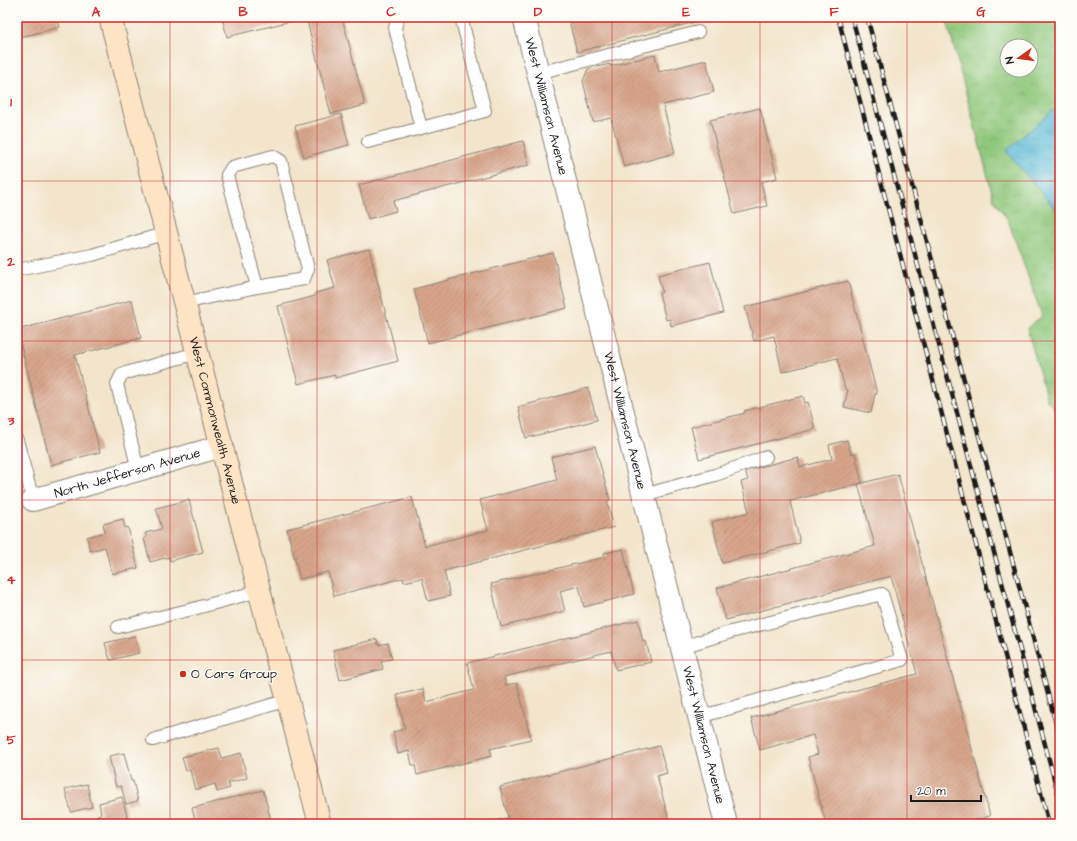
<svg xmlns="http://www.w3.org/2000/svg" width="1077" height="841" font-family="'Architects Daughter',sans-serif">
  <defs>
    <pattern id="park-crowns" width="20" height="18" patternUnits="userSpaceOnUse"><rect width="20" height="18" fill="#8fc77b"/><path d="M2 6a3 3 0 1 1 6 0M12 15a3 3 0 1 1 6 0" fill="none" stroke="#7baa6a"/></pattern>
    <pattern id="water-ripples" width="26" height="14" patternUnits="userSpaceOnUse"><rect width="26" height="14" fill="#56b8d4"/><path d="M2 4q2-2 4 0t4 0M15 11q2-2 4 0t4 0" fill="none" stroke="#4695ab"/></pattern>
    <pattern id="building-hatch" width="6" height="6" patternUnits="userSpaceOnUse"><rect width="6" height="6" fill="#d7a58b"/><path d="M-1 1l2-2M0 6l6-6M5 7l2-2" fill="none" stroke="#b88d77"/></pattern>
  </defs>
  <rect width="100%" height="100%" fill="#fdfcf7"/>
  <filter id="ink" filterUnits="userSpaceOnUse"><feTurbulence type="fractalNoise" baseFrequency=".025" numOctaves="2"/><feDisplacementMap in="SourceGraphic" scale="8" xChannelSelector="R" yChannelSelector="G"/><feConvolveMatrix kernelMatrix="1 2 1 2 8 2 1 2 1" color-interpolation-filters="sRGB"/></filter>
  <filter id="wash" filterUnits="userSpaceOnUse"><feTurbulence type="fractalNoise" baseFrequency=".012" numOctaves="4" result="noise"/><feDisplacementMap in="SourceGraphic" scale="16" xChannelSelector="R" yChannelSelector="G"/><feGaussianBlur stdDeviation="0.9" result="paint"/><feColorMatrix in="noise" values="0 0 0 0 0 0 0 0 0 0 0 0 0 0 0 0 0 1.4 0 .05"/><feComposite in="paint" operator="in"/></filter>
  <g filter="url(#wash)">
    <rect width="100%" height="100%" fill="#f2e5cb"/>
    <!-- park -->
    <path fill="url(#park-crowns)" stroke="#56724c" fill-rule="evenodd" d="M946 17H1060V416L1047 400 1027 328 1042 316 1008 220 994 200ZM1007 46H1031V70H1007Z"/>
    <!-- water -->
    <path fill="url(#water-ripples)" stroke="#396a78" d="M1053 110 1060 118V210L1058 212 1006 151Z"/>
    <g id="blocks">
      <!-- building -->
      <path fill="url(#building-hatch)" d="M17 17H57L60 27 17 38Z
        M222 17H303V18L227 37Z
        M306 17H342L365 105 331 114Z
        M568 17H711V18L577 52Z
        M655 55 659 72 706 60 714 92 663 105 675 153 624 167 611 118 593 122 583 81 588 69 610 64V66Z
        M760 108 777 178 761 182 767 206 734 214 710 120Z
        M341 114 349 145 304 157 295 126Z
        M523 141 529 165 393 201 396 211 368 219 359 185Z
        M369 249 398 361 335 378V375L298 384 278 306 315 296V293L335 288 327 260Z
        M553 253 567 308 428 343 414 289Z
        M710 262 723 313 671 326 670 319 666 320 659 293 662 292 658 275Z
        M848 281 877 394H875L871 413 844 407 848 390 845 389 837 358 782 372 774 336 754 341 745 307Z
        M132 300 141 338 75 355 100 452 51 465 17 330Z
        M588 388 597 420 526 438 518 407Z
        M803 396 805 403 808 402 815 429 699 459 691 427 745 413 744 411Z
        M847 440 851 454 855 453 862 483 790 501 800 543 722 563 712 522 749 512 741 482 748 480 745 471 798 457 800 467 832 459 829 445Z
        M595 446 610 500 607 501 614 527 444 571 450 596 428 601 422 578 404 582 403 578 334 596 328 572 300 579 287 529 412 497 425 546 488 530 480 500 557 480 551 457Z
        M898 474 990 816 961 824H826L808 757 818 754 813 735 760 750 751 718 917 674 891 576 726 620 717 588 875 546 858 484Z
        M189 500 203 552 170 561 169 557 150 562 144 538 147 537 145 533 162 529 156 508Z
        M123 519 125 528 128 527 138 568 112 574 105 547 90 551 87 537 105 532 103 524Z
        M623 549 634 594 584 607 579 586 560 591 565 611 501 627 491 584 605 557 604 553Z
        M638 620 643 642 646 641 651 662 616 670 611 651 504 677 506 685 517 683 531 739 490 749 492 756 417 775 415 765H412L409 751 398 754 393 732 405 729 397 695 423 689 426 702 474 690 467 663Z
        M135 636 139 653 110 660 105 643Z
        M377 639 378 645 388 643 392 659 381 661 383 669 340 680 333 650Z
        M659 746 667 773 657 776 670 824H489V822L508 818 500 787Z
        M219 748 222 758 241 753 247 778 228 783 230 788 217 792 215 784 195 790 190 770 186 771 182 757Z
        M124 753 131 781H133L138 801 126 804 121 786 116 787 109 756Z
        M87 784 92 807 71 812 65 789Z
        M263 790 272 824H196L192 808Z
        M122 797 128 819H125L126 824H100L97 815 101 814 99 803Z"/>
    </g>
  </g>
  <g filter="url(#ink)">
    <use href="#blocks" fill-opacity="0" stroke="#878074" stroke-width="1"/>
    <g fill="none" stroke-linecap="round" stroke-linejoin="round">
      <!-- service casing -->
      <g stroke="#878074" stroke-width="14">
        <path id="service" d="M398 17 395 28 421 128 485 111 461 17
          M538 73 698 32
          M368 142 421 128
          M17 270 92 255 166 233
          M184 303 257 287 227 175 232 167 273 156 281 161 308 269 304 279 257 287
          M17 440 33 500
          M138 470 117 384 122 374 197 353
          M644 495 715 475 766 457
          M118 627 193 609 259 591
          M682 647 731 632 882 594 902 660 699 717
          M153 740 288 700"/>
      </g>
      <!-- minor casing -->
      <g stroke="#878074" stroke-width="24">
        <g id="minor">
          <path id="s1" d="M524 17 726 824"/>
          <path id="s2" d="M33 500 222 446"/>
        </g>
      </g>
      <!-- secondary casing -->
      <g stroke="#878074" stroke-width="24">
        <g id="secondary">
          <path id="s3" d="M110 17 320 824"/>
        </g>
      </g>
      <!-- service -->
      <use href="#service" stroke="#fff" stroke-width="12"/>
      <!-- minor -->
      <use href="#minor" stroke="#fff" stroke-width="22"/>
      <!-- secondary -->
      <use href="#secondary" stroke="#fee4c5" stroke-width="22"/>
      <!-- rail casing -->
      <g stroke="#1c1c1c" stroke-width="4.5">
        <path id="rail" d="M838 17 1049 824
          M852 17 1060 801
          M867 17 1060 739"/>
      </g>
      <!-- rail -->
      <use href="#rail" stroke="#fdfcf7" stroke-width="3" stroke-dasharray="9" stroke-linecap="butt"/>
    </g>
  </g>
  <!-- grid -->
  <path fill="none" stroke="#d62828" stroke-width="1" stroke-opacity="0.55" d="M170 17V824M317 17V824M465 17V824M612 17V824M760 17V824M907 17V824M17 181H1060M17 341H1060M17 500H1060M17 660H1060"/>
  <!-- markers -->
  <circle fill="#c8321e" stroke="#fdfcf7" stroke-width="1.5" cx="183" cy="674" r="4"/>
  <g text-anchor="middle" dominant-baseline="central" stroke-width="3" stroke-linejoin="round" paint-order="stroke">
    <!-- street labels -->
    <g font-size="13" fill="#1c1c1c" stroke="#fdfcf7">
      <text stroke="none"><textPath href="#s1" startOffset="92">West Williamson Avenue</textPath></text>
      <text stroke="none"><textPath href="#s3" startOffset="417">West Commonwealth Avenue</textPath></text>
      <text stroke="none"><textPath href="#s1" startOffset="416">West Williamson Avenue</textPath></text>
      <text stroke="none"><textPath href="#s2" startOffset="98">North Jefferson Avenue</textPath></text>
      <text stroke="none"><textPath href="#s1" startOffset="740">West Williamson Avenue</textPath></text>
    </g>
    <!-- poi labels -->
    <g font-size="13" fill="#1c1c1c" stroke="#fdfcf7" text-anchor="start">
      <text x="191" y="674">O Cars Group</text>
    </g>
  </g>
  <!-- margin -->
  <rect width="1077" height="841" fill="none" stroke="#fdfcf7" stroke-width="44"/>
  <!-- north arrow -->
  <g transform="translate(1019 58) rotate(256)"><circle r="19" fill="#fdfcf7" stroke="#a3a29f"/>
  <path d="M0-3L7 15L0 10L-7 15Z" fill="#c8321e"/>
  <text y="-6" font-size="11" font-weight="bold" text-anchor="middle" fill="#1c1c1c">N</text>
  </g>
  <!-- scale -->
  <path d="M911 795v6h70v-6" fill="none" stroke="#1c1c1c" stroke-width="2"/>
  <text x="917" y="795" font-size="12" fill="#1c1c1c" stroke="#fdfcf7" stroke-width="3" paint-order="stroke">20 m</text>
  <rect x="22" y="22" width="1033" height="797" fill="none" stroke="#d62828" stroke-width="1.5"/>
  <g font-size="13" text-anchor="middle" font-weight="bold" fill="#d62828">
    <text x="96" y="16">A</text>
    <text x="243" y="16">B</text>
    <text x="391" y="16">C</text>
    <text x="538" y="16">D</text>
    <text x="686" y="16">E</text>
    <text x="834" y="16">F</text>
    <text x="981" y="16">G</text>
    <text x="11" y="106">1</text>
    <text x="11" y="266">2</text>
    <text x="11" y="425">3</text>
    <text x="11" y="584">4</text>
    <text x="11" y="744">5</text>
  </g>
</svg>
